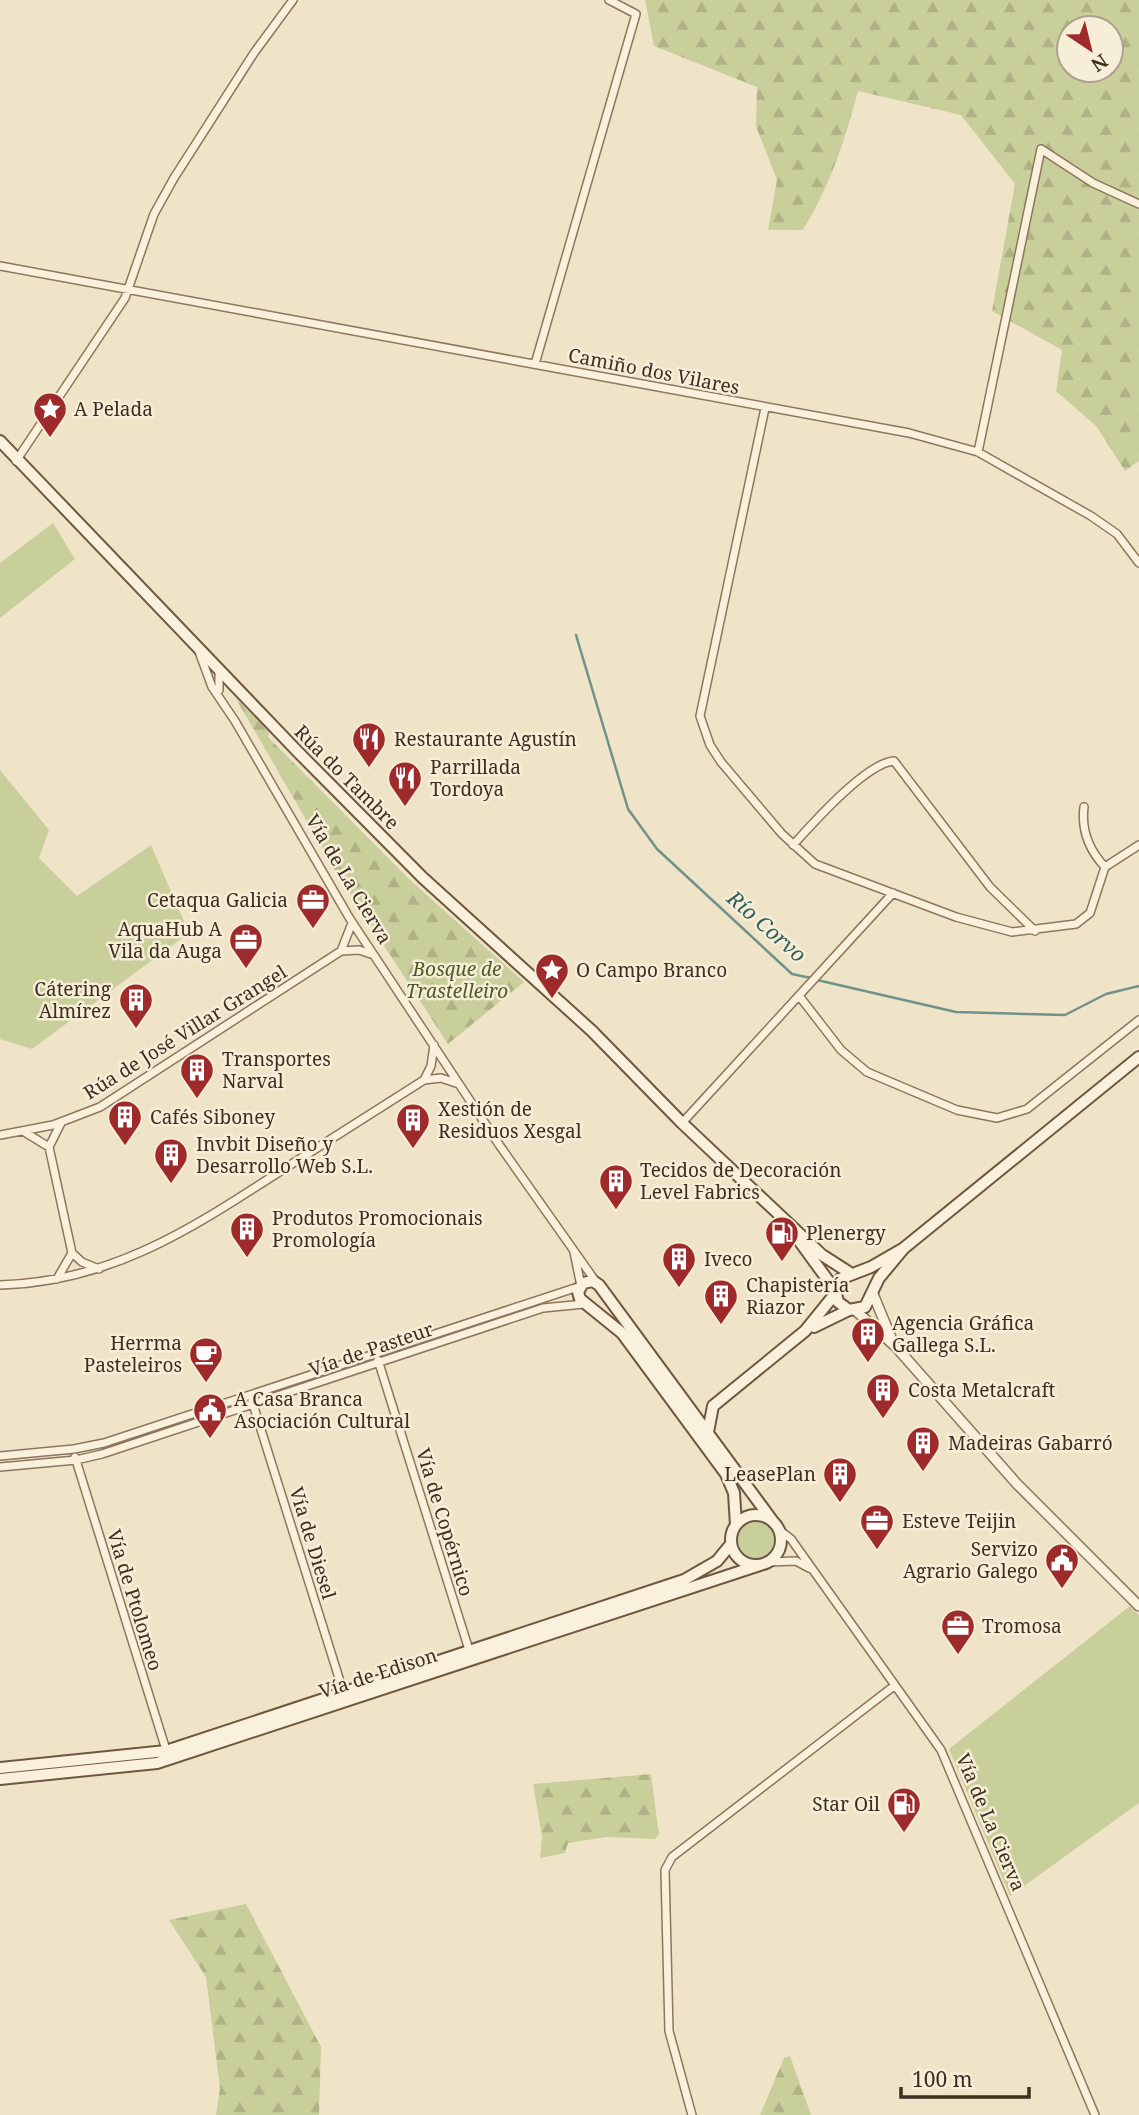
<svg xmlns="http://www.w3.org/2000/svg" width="1139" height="2115" font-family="'Noto Serif',serif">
  <defs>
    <pattern id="forest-firs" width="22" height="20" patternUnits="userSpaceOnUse" patternTransform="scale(1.75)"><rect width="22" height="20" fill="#c9cf9b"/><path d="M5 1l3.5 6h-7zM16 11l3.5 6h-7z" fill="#aeb285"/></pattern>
  </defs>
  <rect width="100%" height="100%" fill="#f0e4c8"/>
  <!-- green -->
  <path fill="#c9cf9b" d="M53 523 75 559 0 618V563Z
    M0 770 49 830 39 858 77 896 151 845 189 933 32 1049 0 1039Z
    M738 1540a18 18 0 1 1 36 0a18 18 0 1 1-36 0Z
    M1130 1606 1139 1615V1803L1010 1896 949 1749Z"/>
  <!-- forest -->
  <path fill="url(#forest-firs)" fill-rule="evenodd" d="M645 0H1139V461L1125 471 1097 427 1056 391 1062 350 992 311 1015 184 961 115 858 91C845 140 830 186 803 230H768L777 180 756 126 757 87 654 46ZM1069 28H1111V70H1069Z
    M235 697 269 732 268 737 410 880 524 982 448 1044 338 875Z
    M651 1774 659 1835 655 1839 606 1837 568 1843 565 1853 540 1858 542 1837 533 1784Z
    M246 1904 321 2047 319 2115H216L220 2088 206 1977 169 1920Z
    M790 2056 811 2115H760L784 2058Z"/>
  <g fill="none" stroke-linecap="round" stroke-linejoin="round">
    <!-- stream -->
    <path stroke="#6f938a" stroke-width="2.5" d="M576 635 628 809 657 849 792 974 811 978
      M817 980 956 1012 1065 1015 1106 994 1139 986"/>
    <!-- minor casing -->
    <g stroke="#8d765c" stroke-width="10">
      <path id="minor" d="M0 266 909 433 978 452 1091 516 1117 534 1139 563
        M535 364 636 14 609 0
        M765 408 700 716 710 745 721 762 782 834 815 864 956 917 1012 932 1076 924 1090 913 1105 867 1139 845
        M978 452 1041 149 1093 183 1139 204
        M16 461 125 298 154 214 174 178 254 53 293 0
        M198 649 212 687 235 721 350 919 500 1146 596 1282
        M219 690V672
        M1084 807C1081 831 1089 850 1105 867
        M793 845C813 823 866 763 894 761L990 887 1035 931
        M341 951 352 923
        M800 997 841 1050 867 1072 957 1110 997 1118 1027 1109 1139 1020
        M424 1080 431 1066 434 1045
        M61 1123 49 1147 72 1253 82 1262 99 1269
        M682 1123 893 893
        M26 1133 49 1147
        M0 1135 53 1125 100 1107 341 951 359 950 374 955
        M57 1279 72 1253
        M0 1285C109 1282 188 1231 276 1174 326 1142 375 1111 424 1080L441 1078 459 1084
        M378 1360 470 1653
        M252 1401 344 1694
        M0 1456 74 1449 104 1443 581 1286 574 1252
        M75 1457 167 1753
        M0 1467 76 1460 102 1454 543 1308 584 1304
        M778 1529 791 1539 941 1750 1095 2115
        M767 1562 796 1561 809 1568
        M692 2115 669 2031 665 1870 672 1857 894 1686"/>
    </g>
    <!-- tertiary casing -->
    <g stroke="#8d765c" stroke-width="12">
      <path id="tertiary" d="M873 1294 892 1340
        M856 1311 896 1347 1017 1484 1139 1606"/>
    </g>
    <!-- secondary casing -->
    <g stroke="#6f573f" stroke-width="14">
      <path id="secondary" d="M0 441 297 751 423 878 592 1031 682 1123 822 1255 850 1273
        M800 1242 835 1290
        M904 1248 871 1267 840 1279 835 1290 838 1302 849 1310 865 1307 879 1278 904 1248 1139 1057
        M814 1327 849 1310
        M708 1432 713 1406 805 1331 835 1294
        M731 1540a25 25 0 1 1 50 0a25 25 0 1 1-50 0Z
        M736 1525 734 1493 726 1474 622 1333 580 1299 578 1292 583 1283 593 1281 599 1285 774 1523
        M0 1768 166 1751 684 1580 717 1561 731 1544
        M0 1779 157 1763 760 1565"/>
    </g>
    <!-- minor -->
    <use href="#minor" stroke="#faf1dc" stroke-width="7"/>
    <!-- tertiary -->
    <use href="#tertiary" stroke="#faf1dc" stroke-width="9"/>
    <!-- secondary -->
    <use href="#secondary" stroke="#faf1dc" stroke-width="10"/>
  </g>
  <!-- icons -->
  <defs>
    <g id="sight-pin" transform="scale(1.75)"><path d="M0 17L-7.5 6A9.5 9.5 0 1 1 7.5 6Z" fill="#9e2a2b" stroke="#f7eed8"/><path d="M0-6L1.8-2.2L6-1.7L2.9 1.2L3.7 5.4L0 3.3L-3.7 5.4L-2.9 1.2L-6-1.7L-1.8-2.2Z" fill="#fff"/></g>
    <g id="restaurant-pin" transform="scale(1.75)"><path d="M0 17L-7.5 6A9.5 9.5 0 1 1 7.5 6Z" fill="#9e2a2b" stroke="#f7eed8"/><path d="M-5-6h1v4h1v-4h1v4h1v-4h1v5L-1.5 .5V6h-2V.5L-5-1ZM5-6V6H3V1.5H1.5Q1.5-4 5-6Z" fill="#fff"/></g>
    <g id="office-pin" transform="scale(1.75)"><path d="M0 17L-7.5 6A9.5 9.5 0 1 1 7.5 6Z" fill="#9e2a2b" stroke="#f7eed8"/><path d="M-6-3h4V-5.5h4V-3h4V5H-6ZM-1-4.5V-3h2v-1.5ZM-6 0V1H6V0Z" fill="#fff"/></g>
    <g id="building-pin" transform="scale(1.75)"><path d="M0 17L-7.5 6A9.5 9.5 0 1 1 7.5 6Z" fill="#9e2a2b" stroke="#f7eed8"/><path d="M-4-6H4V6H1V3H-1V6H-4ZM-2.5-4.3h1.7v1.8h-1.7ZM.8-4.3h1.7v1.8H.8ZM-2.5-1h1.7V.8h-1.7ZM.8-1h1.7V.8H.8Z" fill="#fff"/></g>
    <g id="fuel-pin" transform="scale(1.75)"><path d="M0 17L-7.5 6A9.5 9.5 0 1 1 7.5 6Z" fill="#9e2a2b" stroke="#f7eed8"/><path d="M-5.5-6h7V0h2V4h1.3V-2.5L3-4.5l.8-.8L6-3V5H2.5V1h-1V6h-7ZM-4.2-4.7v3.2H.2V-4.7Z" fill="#fff"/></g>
    <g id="cafe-pin" transform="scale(1.75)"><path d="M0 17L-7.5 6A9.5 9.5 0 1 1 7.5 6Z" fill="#9e2a2b" stroke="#f7eed8"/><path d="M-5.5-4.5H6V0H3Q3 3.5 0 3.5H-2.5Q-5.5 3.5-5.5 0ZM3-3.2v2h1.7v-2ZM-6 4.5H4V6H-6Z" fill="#fff"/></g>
    <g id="civic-pin" transform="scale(1.75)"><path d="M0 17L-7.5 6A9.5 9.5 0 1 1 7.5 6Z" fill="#9e2a2b" stroke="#f7eed8"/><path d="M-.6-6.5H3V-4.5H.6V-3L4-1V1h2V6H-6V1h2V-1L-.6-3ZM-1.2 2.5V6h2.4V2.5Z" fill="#fff"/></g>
  </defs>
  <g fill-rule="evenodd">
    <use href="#sight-pin" x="50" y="409"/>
    <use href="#restaurant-pin" x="369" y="739"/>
    <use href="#restaurant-pin" x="405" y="778"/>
    <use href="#office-pin" x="313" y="900"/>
    <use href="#office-pin" x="246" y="940"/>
    <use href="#sight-pin" x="552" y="970"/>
    <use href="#building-pin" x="136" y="1000"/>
    <use href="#building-pin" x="197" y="1070"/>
    <use href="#building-pin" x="125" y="1117"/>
    <use href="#building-pin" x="413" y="1120"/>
    <use href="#building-pin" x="171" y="1155"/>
    <use href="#building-pin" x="616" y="1181"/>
    <use href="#building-pin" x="247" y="1229"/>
    <use href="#fuel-pin" x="782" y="1233"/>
    <use href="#building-pin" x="679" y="1259"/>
    <use href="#building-pin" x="721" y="1296"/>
    <use href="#building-pin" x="868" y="1334"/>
    <use href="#cafe-pin" x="206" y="1354"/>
    <use href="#building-pin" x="883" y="1390"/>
    <use href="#civic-pin" x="210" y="1410"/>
    <use href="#building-pin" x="923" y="1443"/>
    <use href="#building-pin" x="840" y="1474"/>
    <use href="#office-pin" x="877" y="1521"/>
    <use href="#civic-pin" x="1062" y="1560"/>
    <use href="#office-pin" x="958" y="1626"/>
    <use href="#fuel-pin" x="904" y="1804"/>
  </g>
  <g text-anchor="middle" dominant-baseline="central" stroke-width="5" stroke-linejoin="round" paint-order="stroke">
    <!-- street labels -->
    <g font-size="19" fill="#3d2e20" stroke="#f7eed8">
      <text transform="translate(654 371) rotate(11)">Camiño dos Vilares</text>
      <text transform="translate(347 777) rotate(45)">Rúa do Tambre</text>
      <text transform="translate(349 879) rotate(59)">Vía de La Cierva</text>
      <text transform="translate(185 1032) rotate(-32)">Rúa de José Villar Grangel</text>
      <text transform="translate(371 1349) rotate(-19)">Vía de Pasteur</text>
      <text transform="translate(445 1522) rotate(73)">Vía de Copérnico</text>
      <text transform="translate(313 1543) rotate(73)">Vía de Diesel</text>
      <text transform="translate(135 1600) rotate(73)">Vía de Ptolomeo</text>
      <text transform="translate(378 1673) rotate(-18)">Vía de Edison</text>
      <text transform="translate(991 1822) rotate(67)">Vía de La Cierva</text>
    </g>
    <!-- poi labels -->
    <g font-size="19" fill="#3d2e20" stroke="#f7eed8" text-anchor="start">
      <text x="74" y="409">A Pelada</text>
      <text x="394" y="739">Restaurante Agustín</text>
      <text x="430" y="767">Parrillada<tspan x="430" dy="22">Tordoya</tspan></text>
      <text x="288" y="900" text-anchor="end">Cetaqua Galicia</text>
      <text x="222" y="929" text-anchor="end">AquaHub A<tspan x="222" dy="22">Vila da Auga</tspan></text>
      <text x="576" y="970">O Campo Branco</text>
      <text x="111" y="989" text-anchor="end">Cátering<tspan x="111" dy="22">Almírez</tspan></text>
      <text x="222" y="1059">Transportes<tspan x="222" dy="22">Narval</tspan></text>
      <text x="438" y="1109">Xestión de<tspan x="438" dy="22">Residuos Xesgal</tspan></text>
      <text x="150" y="1117">Cafés Siboney</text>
      <text x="196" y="1144">Invbit Diseño y<tspan x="196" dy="22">Desarrollo Web S.L.</tspan></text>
      <text x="640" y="1170">Tecidos de Decoración<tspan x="640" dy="22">Level Fabrics</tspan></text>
      <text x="272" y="1218">Produtos Promocionais<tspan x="272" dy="22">Promología</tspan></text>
      <text x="806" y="1233">Plenergy</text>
      <text x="704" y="1259">Iveco</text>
      <text x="746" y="1285">Chapistería<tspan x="746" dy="22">Riazor</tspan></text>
      <text x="892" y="1323">Agencia Gráfica<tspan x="892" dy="22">Gallega S.L.</tspan></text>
      <text x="182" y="1343" text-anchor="end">Herrma<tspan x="182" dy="22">Pasteleiros</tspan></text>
      <text x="908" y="1390">Costa Metalcraft</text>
      <text x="234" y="1399">A Casa Branca<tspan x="234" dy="22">Asociación Cultural</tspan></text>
      <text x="948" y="1443">Madeiras Gabarró</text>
      <text x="816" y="1474" text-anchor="end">LeasePlan</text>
      <text x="902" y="1521">Esteve Teijin</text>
      <text x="1038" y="1549" text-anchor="end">Servizo<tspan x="1038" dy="22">Agrario Galego</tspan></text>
      <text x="982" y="1626">Tromosa</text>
      <text x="880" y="1804" text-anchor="end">Star Oil</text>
    </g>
    <!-- park labels -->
    <g font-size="19" font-style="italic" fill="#4d5a26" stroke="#f7eed8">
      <text x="457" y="969">Bosque de<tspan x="457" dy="22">Trastelleiro</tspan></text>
    </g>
    <!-- water labels -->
    <g font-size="21" font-style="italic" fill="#2f5d5a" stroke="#f7eed8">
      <text transform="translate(767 926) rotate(41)">Río Corvo</text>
    </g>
  </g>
  <!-- north arrow -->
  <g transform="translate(1090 49) rotate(145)"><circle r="33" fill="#f7eed8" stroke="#ada18e" stroke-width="2"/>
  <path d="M0-5L12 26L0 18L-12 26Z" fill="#9e2a2b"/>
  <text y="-10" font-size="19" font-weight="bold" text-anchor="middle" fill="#3d2e20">N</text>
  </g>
  <!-- scale -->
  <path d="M901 2087v10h128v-10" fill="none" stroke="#3d2e20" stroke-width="3.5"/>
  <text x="912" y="2087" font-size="21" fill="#3d2e20" stroke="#f7eed8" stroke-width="5" paint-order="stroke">100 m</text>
</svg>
